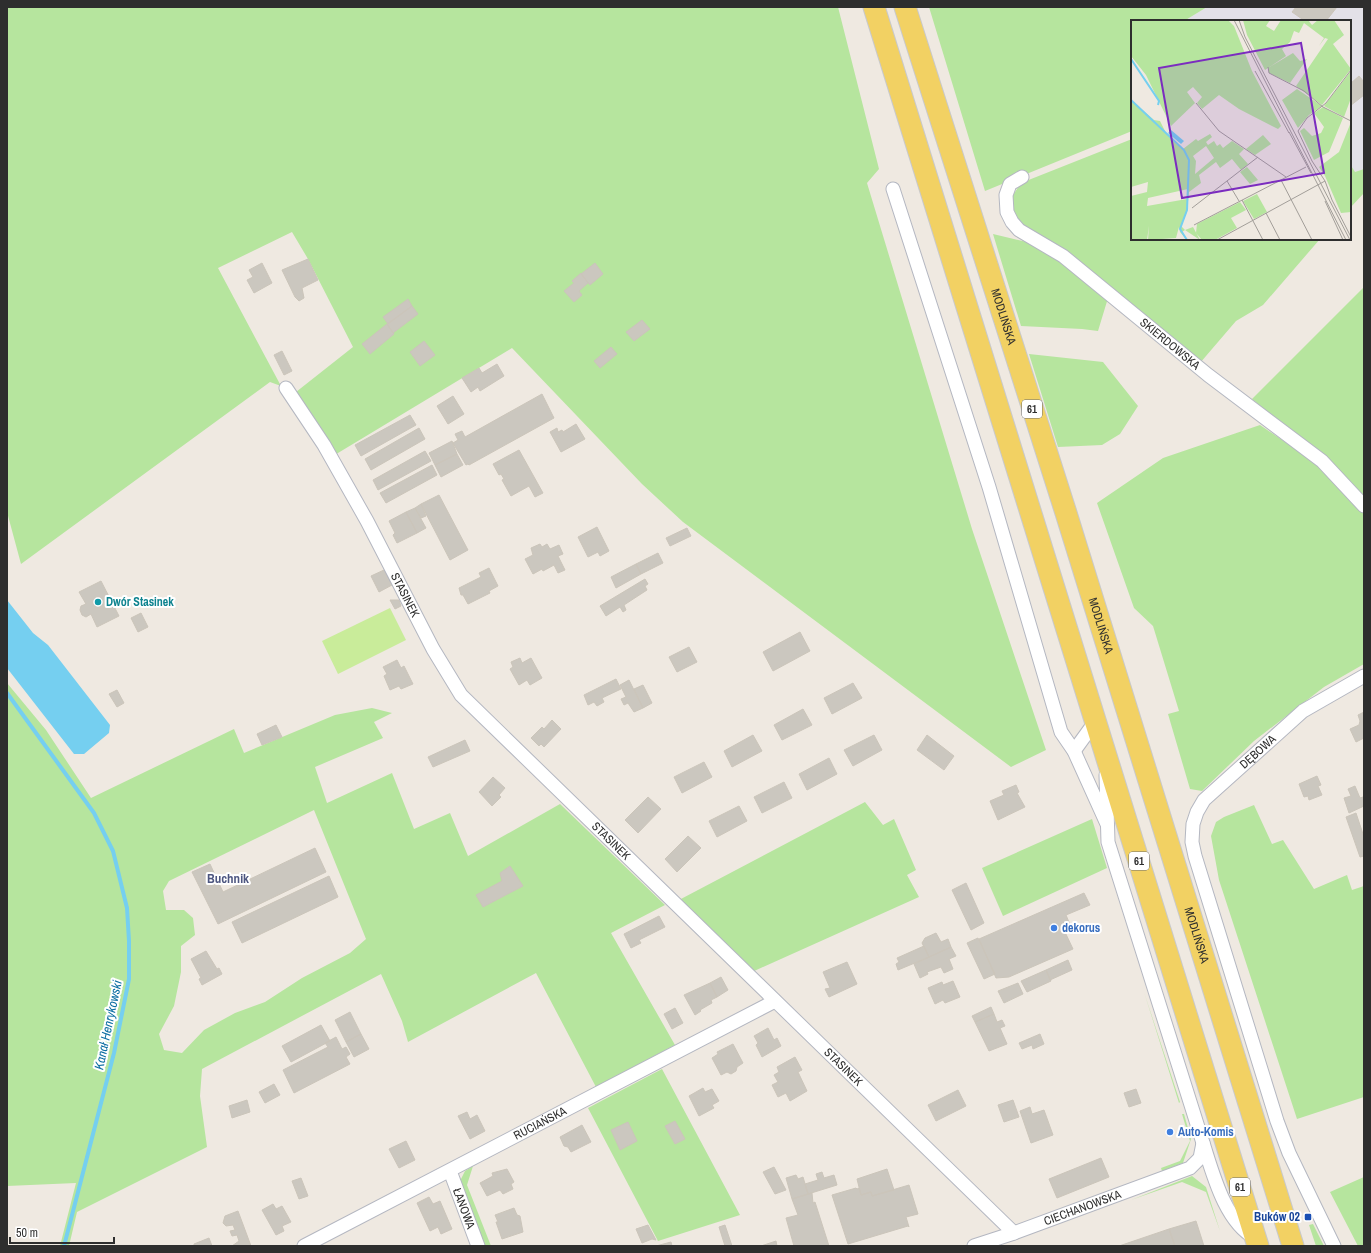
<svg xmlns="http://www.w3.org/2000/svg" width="1371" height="1253" font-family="'Archivo Narrow',sans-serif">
  <rect width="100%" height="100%" fill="#efe9e1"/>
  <!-- industrial -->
  <path fill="#e3e1e8" d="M1207 7H1364V169L1355 172 1350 164V21H1184Z"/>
  <!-- green -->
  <path fill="#b6e59e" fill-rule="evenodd" d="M7 7H838L879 169 867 183 972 529 1046 750 1011 767 683 522 642 484 512 348 333 456 296 392 353 347 308 259 292 232 218 268 281 386 270 382 21 564 7 512Z
    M929 7H1207L1184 21H1132V131L985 191Z
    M1132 139V239H1320L1263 305 1236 321 1200 363 1188 354 1115 290 1051 243 1025 228 1014 218 1010 207 1013 195 1021 183Z
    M1350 164 1355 172 1364 169V193L1350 208Z
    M993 234 1027 242 1054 257 1108 298 1098 331 1082 329 1021 326Z
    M1364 287V501L1327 461 1252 399Z
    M1029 354 1103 362 1138 406 1120 434 1102 445 1058 447Z
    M1260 425 1319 465 1364 512V664L1324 687 1254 741 1202 791 1190 789 1168 714 1179 711 1153 626 1134 608 1097 503 1163 458Z
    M7 683 46 730 91 798 234 729 244 753 335 715 372 708 392 713 374 722 383 738 315 767 327 803 392 773 414 829 450 813 468 856 560 804 665 905 611 933 675 1045 596 1087 536 973 408 1042 402 1021 381 974 202 1069 200 1096 207 1147 77 1212 69 1246H60L76 1183 7 1186ZM314 810 366 939 350 953 302 978 265 1002 235 1013 204 1030 182 1053 164 1050 159 1034 174 1006 181 972V946L195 935 193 918 184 910H166L163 891 169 881Z
    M865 802 883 825 894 819 916 870 907 875 919 897 752 972 679 900Z
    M1254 805 1272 844 1283 840 1314 889 1347 875 1352 890 1364 886V1097L1297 1119 1219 880 1211 836 1216 822 1224 817Z
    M1092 819 1107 868 1003 916 982 868Z
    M1144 992 1180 1102 1179 1103Z
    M662 1069 740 1215 658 1241 588 1108Z
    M1182 1114H1184L1191 1139 1183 1163 1162 1171 1161 1168 1180 1161 1190 1141Z
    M473 1166 467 1185 491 1246H484L460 1181 465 1171Z
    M1192 1176 1206 1187 1220 1231 1206 1192 1182 1182 1131 1200Z
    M1364 1177V1246H1358L1330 1192Z
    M1313 1224 1324 1246H1316L1309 1225Z"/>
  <!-- pitch -->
  <path fill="#c9ec9a" d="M390 608 406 640 338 674 322 641Z"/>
  <!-- water -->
  <path fill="#75cff0" d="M7 600 33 633 48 645 110 725 109 733 84 754H74L7 668Z"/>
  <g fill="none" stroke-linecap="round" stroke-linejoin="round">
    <!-- stream -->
    <path stroke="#75cff0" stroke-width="4" d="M7 693 94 813 113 851 127 908 129 941V979L114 1053 64 1246"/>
  </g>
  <!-- building -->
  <path fill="#cbc7bf" stroke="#cbc5ba" d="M1296 7H1337L1326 21H1305L1292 12Z
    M1359 76 1364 82V95L1350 106V84Z
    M308 259 318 280 302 288 304 298 299 301 295 297 282 270Z
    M262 263 272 283 254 293 247 280 253 277 249 270Z
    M595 263 603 274 590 285 581 274Z
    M581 273 588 283 579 291 582 295 574 302 564 291 574 283 572 281Z
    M408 299 412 306 388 324 383 317Z
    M412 306 418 314 393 333 387 324Z
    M642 320 650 329 634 341 626 332Z
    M387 324 394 334 370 354 362 344Z
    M424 341 435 355 420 366 410 352Z
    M611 347 617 354 600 368 594 361Z
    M282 351 292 371 284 375 274 355Z
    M497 364 504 376 480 391 478 387 471 392 462 378 479 368 482 373Z
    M542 394 554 418 469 465 468 464 466 465 453 443 458 440 455 434 462 431 465 437Z
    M453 396 464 414 448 424 437 406Z
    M410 415 416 425 361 456 355 445Z
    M576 424 585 439 561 452 550 432 557 428 558 432 562 430 563 432Z
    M419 428 425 439 371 470 365 459Z
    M452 441 457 454 435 465 429 453Z
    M519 450 543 493 535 497 529 486 511 496 502 480 504 479 501 474 499 475 493 464Z
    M425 451 431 461 378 490 373 480Z
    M457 454 463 465 441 477 435 465Z
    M432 465 437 475 386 503 380 493Z
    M439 495 468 550 450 560 421 504Z
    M421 504 426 516 421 518 415 508Z
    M415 508 426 528 417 533 406 512Z
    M406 512 417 533 397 543 393 535 395 533 389 521Z
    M597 527 609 551 600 556 598 552 588 557 578 537Z
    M687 528 691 536 670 546 666 538Z
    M540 544 542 547 547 544 550 549 559 545 563 554 558 556 565 570 558 573 554 565 543 571 542 569 533 574 525 559 533 555 531 548Z
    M658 553 663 563 641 574 636 564Z
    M636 564 641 574 616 588 611 577Z
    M489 568 498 586 489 591 490 593 468 604 463 595H461L459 588 481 577 479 573Z
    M384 570 392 585 379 592 371 576Z
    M645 579 648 584 645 586 647 590 624 605 626 610 623 612 620 607 606 616 600 606Z
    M101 581 119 616 97 627 91 614 86 617 82 615 80 610 81 606 86 604 79 592Z
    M390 600H399L401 606 395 609Z
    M141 613 148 627 138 632 131 618Z
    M800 632 810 651 773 671 763 652Z
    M689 647 697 662 677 672 669 657Z
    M520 658 522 663 531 658 542 678 530 685 527 680 519 685 510 669 513 667 511 662Z
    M397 660 401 668 404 666 413 684 401 689 399 686 390 690 384 676 387 674 383 667Z
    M616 679 621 689 602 698 604 702 597 706 594 702 588 705 584 695Z
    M629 680 643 708 634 712 628 703 624 705 621 699 626 697 620 685Z
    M853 683 862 698 832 714 824 698Z
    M643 685 652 703 643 708 634 689Z
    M117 690 124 703 117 707 109 694Z
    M803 709 812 725 782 740 774 725Z
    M1364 712V738L1356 742 1350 729 1359 725 1360 721 1358 715Z
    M552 720 561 729 544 747 541 744 539 746 531 738 542 727 544 729Z
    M276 725 282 737 262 745 257 734Z
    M753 735 762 751 732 767 724 751Z
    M874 735 882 750 853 766 844 750Z
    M927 735 954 756 944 770 917 750Z
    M465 740 470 751 433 767 428 757Z
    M829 758 837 774 807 790 799 774Z
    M704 762 712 777 682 793 674 777Z
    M1317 776 1321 785 1318 786 1322 795 1309 800 1308 796 1304 797 1299 784Z
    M493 777 505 788 499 795 501 797 492 806 479 792Z
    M784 782 792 798 762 813 754 797Z
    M1016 785 1019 792 1017 793 1025 807 998 820 990 801 1004 795 1002 791Z
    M1355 786 1360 798 1363 797 1364 806 1349 813 1344 798 1351 796 1348 789Z
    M648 797 661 809 638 833 625 820Z
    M739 806 747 821 717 837 709 821Z
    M1356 813 1364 837V856L1360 857 1346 817Z
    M688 836 701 848 677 872 665 859Z
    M315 848 326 872 218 924 192 872 210 864 223 892Z
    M510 866 523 886 483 907 476 895 502 881 500 873Z
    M329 876 338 897 242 943 232 922Z
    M966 883 984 923 971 930 952 890Z
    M1084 893 1090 905 1066 915 1071 927 1064 930 1073 949 1009 977 996 978 979 939Z
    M659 916 665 927 639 940 641 943 631 948 624 934Z
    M936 933 941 942 948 939 951 947 929 957 922 943 925 938Z
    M978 938 995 974 984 979 967 943Z
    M924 946 929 957 898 970 896 964 899 962 897 958Z
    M951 947 956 956 949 959 953 969 944 973 941 967 927 972 928 974 920 978 914 964Z
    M206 951 217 969 219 968 222 974 202 985 199 979 201 978 191 959Z
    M1068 960 1072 970 1050 980 1046 970Z
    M847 962 857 984 829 997 825 989 830 988 823 972Z
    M1046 970 1051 981 1027 992 1021 981Z
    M721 977 728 990 717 997 710 983Z
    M953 981 960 997 945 1003 943 1000 935 1004 928 988 942 982 943 985Z
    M710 983 717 997 711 1000 712 1003 700 1010 701 1011 695 1015 684 995Z
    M1018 983 1023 994 1004 1003 998 991Z
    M991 1007 994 1014 975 1022 972 1016Z
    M675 1008 683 1023 672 1029 664 1014Z
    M350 1012 361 1034 346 1042 335 1020Z
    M994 1014 997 1022 1002 1020 1005 1026 1000 1028 1007 1044 989 1051 975 1022Z
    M321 1025 330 1041 291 1062 282 1046Z
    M768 1028 774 1040 777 1038 781 1046 762 1057 756 1045 758 1043 754 1036Z
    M361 1034 369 1049 354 1057 346 1042Z
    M1040 1034 1044 1044 1033 1049 1032 1045 1022 1049 1019 1043Z
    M336 1037 342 1049 346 1047 350 1054 346 1057 350 1064 294 1093 283 1070 328 1047 325 1043Z
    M733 1044 743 1063 737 1067 736 1071 731 1074 727 1072 721 1075 712 1058 718 1054 717 1052Z
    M795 1057 802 1070 798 1072 807 1091 790 1101 786 1093 778 1097 772 1085 778 1082 774 1075 779 1072 777 1067Z
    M274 1084 280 1095 265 1103 259 1092Z
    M703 1088 705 1092 712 1089 719 1101 712 1105 714 1108 699 1116 689 1096Z
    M1136 1089 1141 1103 1129 1107 1124 1093Z
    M958 1090 966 1106 936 1121 928 1105Z
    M247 1100 250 1112 232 1118 229 1106Z
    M1013 1100 1019 1117 1004 1122 998 1105Z
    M1030 1107 1032 1114 1044 1110 1053 1135 1031 1143 1020 1111Z
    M467 1112 470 1119 477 1115 485 1131 470 1139 458 1116Z
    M675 1121 685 1139 675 1144 665 1126Z
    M628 1122 637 1141 620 1150 611 1130Z
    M582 1125 591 1142 571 1152 568 1147 564 1146 560 1137Z
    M406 1141 415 1160 399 1168 389 1149Z
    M1101 1158 1109 1177 1057 1198 1049 1179Z
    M774 1167 786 1190 775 1194 763 1172Z
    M507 1169 514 1182 511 1184 513 1189 503 1194 500 1190 487 1196 480 1183 493 1176 492 1173Z
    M887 1169 894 1190 872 1196 871 1192 861 1195 857 1179Z
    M822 1172 824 1178 834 1175 837 1185 808 1194 805 1184 818 1180 816 1174Z
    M796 1175 798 1179 803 1177 808 1194 792 1199 786 1178Z
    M301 1178 308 1196 299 1199 292 1181Z
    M909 1185 918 1214 906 1217 909 1227 908 1226 848 1244 832 1195 856 1188 857 1189 859 1188 861 1195 871 1192 872 1196Z
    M812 1193 813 1203 815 1202 829 1246H794L786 1218 798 1215 792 1199Z
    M429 1197 433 1204 440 1201 452 1229 441 1234 438 1227 430 1231 417 1203Z
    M273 1204 276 1209 282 1206 291 1222 282 1226 284 1231 276 1235 262 1210Z
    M514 1208 517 1215 520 1216 523 1232 502 1239 496 1222H498L495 1215Z
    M238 1211 251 1246H232L239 1241 237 1235 232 1236 230 1231 235 1230 233 1225 226 1226 223 1223 225 1216Z
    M1196 1221 1204 1246H1175L1169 1229Z
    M648 1225 656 1240 652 1239 642 1243 636 1229Z
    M725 1225 732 1246H725L719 1227Z
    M1169 1229 1175 1246H1119Z
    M209 1238 212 1246H194V1244Z
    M776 1241 777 1246H761Z
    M671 1242 672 1246H656Z"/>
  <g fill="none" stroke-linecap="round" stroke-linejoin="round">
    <!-- minor casing -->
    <g stroke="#b4b7c1" stroke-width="15">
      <g id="minor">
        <path id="s1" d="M1022 177 1010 184 1006 195 1007 212 1012 222 1019 230 1063 256 1208 375 1322 461 1364 506"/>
        <path d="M893 189 989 487 1061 732 1074 751 1107 824"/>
        <path id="s2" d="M286 388 324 445 367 521 433 649 461 695 1014 1233"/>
        <path d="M1074 751 1095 722"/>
        <path d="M1106 775 1108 842 1203 1143C1213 1174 1225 1222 1255 1238"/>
        <path id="s3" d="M450 1171 478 1246"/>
        <path id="s4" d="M304 1246 775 1001"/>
        <path id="s5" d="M974 1246 1014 1233 1190 1168 1200 1158 1203 1143"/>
        <path id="s6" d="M1334 1246 1289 1153 1277 1121 1195 856 1192 842 1193 824 1197 812 1204 800 1303 711 1364 676"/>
      </g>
    </g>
    <!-- primary casing -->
    <g stroke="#c9c9c9" stroke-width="23">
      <g id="primary">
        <path d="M874 7 1258 1246"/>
        <path id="s7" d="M905 7 1066 513 1293 1246"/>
      </g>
    </g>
    <!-- minor -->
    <use href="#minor" stroke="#fff" stroke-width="13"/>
    <!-- primary -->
    <use href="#primary" stroke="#f2d163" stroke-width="21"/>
  </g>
  <!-- markers -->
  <circle fill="#0f9aa8" stroke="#fff" stroke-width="1.5" cx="98" cy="602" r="4"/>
  <g fill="#3f7fe0" stroke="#fff" stroke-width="1.5">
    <circle cx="1054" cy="928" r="4"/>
    <circle cx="1170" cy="1132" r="4"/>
  </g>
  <rect fill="#1a4fb4" stroke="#fff" stroke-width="1.5" x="1304" y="1213" width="8" height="8" rx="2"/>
  <g text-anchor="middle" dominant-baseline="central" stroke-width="4" stroke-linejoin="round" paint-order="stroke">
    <!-- shield labels -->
    <g fill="#fff" stroke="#6d6d6d" stroke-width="1">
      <rect x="1022" y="400" width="20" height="18" rx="3"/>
      <rect x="1129" y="852" width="20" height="18" rx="3"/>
      <rect x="1230" y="1178" width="20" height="18" rx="3"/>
    </g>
    <g font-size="11" font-weight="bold" fill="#2e2e2e">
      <text x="1032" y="409">61</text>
      <text x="1139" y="861">61</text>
      <text x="1240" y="1187">61</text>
    </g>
    <!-- street labels -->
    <g font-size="12" fill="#2e2e2e" stroke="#fff">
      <text stroke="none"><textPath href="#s7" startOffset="325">MODLIŃSKA</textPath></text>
      <text stroke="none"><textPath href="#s1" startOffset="254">SKIERDOWSKA</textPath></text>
      <text stroke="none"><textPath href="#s2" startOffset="239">STASINEK</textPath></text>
      <text stroke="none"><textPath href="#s7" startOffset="649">MODLIŃSKA</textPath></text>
      <text stroke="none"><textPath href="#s6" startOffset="546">DĘBOWA</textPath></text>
      <text stroke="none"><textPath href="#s2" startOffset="563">STASINEK</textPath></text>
      <text stroke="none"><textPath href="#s7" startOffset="973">MODLIŃSKA</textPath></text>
      <text stroke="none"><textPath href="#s2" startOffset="887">STASINEK</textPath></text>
      <text stroke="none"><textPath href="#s4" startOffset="266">RUCIAŃSKA</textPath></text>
      <text stroke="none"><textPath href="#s5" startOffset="115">CIECHANOWSKA</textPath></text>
      <text stroke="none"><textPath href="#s3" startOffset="40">ŁANOWA</textPath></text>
    </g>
    <!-- culture labels -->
    <g font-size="12" font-weight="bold" fill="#0d838f" stroke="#fff" text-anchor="start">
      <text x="106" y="602">Dwór Stasinek</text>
    </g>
    <!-- shop labels -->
    <g font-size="12" font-weight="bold" fill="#366cbe" stroke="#fff" text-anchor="start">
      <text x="1062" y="928">dekorus</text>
      <text x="1178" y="1132">Auto-Komis</text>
    </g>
    <!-- transit labels -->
    <g font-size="12" font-weight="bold" fill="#164399" stroke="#fff" text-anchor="end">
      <text x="1300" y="1217">Buków 02</text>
    </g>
    <!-- neighbourhood labels -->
    <g font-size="13" font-weight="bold" fill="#4d5680" stroke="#fff">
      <text x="228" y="878">Buchnik</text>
    </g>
    <!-- water labels -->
    <g font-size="13" font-style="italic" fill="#0d6fa3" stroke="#fff">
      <text transform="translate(108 1025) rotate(-78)">Kanał Henrykowski</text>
    </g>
  </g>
  <!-- overview -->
  <g transform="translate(1131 20)">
    <rect width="220" height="220" fill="#efe9e1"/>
    <path d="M0 0H97L103 6 121 51 150 106 147 109 108 89 88 75 71 89 66 83 71 77 62 67 56 72 64 83 40 106 15 55 0 36ZM112 0H139L135 6 143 11 150 0H177L181 5 187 0H203L213 15 202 24 220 49 191 85 165 66 197 19 194 18 188 26 193 18 173 3 168 13 163 11 159 22 151 29 155 36 134 50 116 15ZM162 33 169 41 176 39 159 63 138 53 137 48ZM220 51V78L213 97 193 86ZM166 69 191 86 178 95 167 108 151 80ZM0 80 23 100 29 101 35 113 52 129 65 119 67 121 79 114 81 117 75 122 77 125 83 121 86 126 89 124 92 128 101 121 113 129 108 134 117 144 110 150 101 139 89 148 85 142 68 155 70 163 58 172 56 191 50 206 54 210 62 207 69 220 54 210 51 212 55 219 49 212 48 207 45 218 17 220 18 206 16 220H0V176L16 172 17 162 0 167ZM75 126 83 138 64 154 65 141 62 136ZM57 169 56 179 16 186 17 178ZM192 87 212 98 198 132 183 140 169 111 173 108 181 116 190 113 193 107 183 93ZM220 102V192L210 193 194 156 188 147 208 132ZM132 115 140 124 124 135 115 129ZM116 147 127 160 119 164 109 152ZM126 174 136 192 123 199 112 181ZM109 182 115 190 100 198 106 208 84 220H71L65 213 66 204Z" fill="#b6e59e" fill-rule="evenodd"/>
    <path d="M40 110 53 121 50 124 37 113Z" fill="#75cff0"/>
    <path fill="none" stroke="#75cff0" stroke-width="2" d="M0 39 28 81 27 85M0 80 53 130 58 140 56 190 49 209 56 220"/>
    <path fill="none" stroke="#a29e99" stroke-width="1" d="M103 0 215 220M108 0 114 17 219 220M137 47 138 53 173 71 192 87 220 101M220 50 195 83 176 98 167 111 181 141 194 161 201 180 220 217M124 51 158 113M65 83 88 111 155 157M158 112 180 153M150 160 181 220M96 161 108 181M111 180 132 220M194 181 212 220M61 188 127 137M135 193 149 220M63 205 175 147M86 220 194 161"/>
    <path fill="#7b2cbf" fill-opacity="0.15" stroke="#7b2cbf" stroke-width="2" d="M170 23 193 153 51 178 28 48Z"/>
    <rect width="220" height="220" fill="none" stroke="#2e2e2e" stroke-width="2"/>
  </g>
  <!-- border -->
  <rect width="1371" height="1253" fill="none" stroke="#2e2e2e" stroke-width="16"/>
  <!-- scale -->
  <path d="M10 1237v6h104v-6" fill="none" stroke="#2e2e2e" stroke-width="2"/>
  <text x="16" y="1237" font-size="12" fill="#2e2e2e" stroke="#ffffff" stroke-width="3" paint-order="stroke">50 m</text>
</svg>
